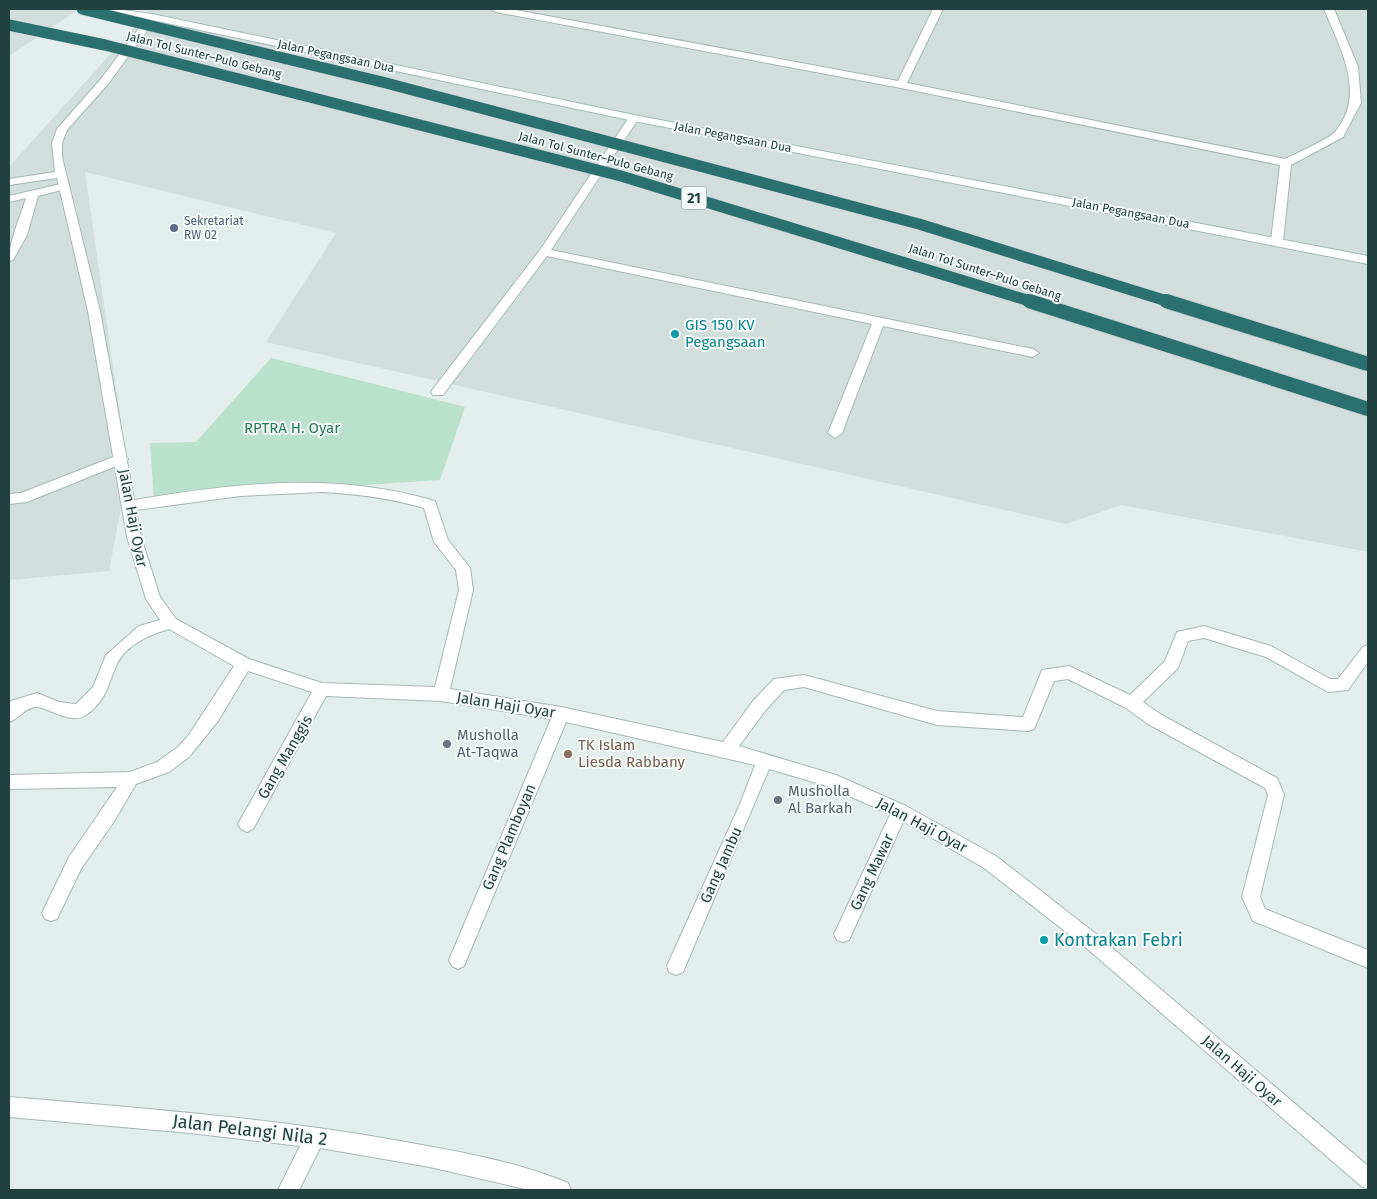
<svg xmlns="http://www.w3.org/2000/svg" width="1377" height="1199" font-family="'Fira Sans',sans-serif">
  <rect width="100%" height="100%" fill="#e3eeec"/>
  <!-- built -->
  <path fill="#d1dedb" d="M9 9H79L9 56Z
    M141 9H1368V552L1121 505 1066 524 266 342 336 233 85 172 128 471 109 571 9 580V167L149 11Z"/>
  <!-- green -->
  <path fill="#bae1cd" d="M271 358 465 407 440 480 154 499 150 443 196 442Z"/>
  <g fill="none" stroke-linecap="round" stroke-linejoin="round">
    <!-- service casing -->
    <g stroke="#a5b7b5" stroke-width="2">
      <path id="service" d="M491 9H510L898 81 933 9H943L907 83 1285 159C1295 154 1329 139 1335 132 1367 94 1340 48 1324 9H1334L1358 67 1361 103 1343 137 1291 165 1283 241 1277 245 1271 241 1280 165 901 88 496 12Z
        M634 115 639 118 551 250 1033 349 1039 353 1033 357 883 326 842 433 835 438 828 433 872 324 547 256 443 395H433L431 392 433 389 540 250 630 116Z
        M65 183 69 184V188L38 196 27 235 13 260 9 261C9 241 20 218 26 198L9 202V196Z
        M121 454 128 459 126 462 27 502 9 504V494L21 493Z
        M900 804 906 806 908 811 849 940 843 942 837 940 834 934 837 928 894 806Z"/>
    </g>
    <!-- minor casing -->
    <g stroke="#a5b7b5" stroke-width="2">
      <path id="minor" d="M149 15 157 17 108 84 67 130 62 143V157L100 311 134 500C236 483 335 471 435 501L448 540 470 568 473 590 450 689 561 707 723 742 753 701 774 679 804 675 937 711 1023 717 1042 670 1069 666 1130 695 1165 661 1177 632 1204 626 1271 646 1330 679H1338L1363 647 1368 645V662L1348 690 1328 692 1266 657 1204 638 1188 641 1178 668 1143 702 1160 714 1277 778 1284 795 1260 897 1265 909 1368 950V968L1253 921 1242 897 1268 795 1265 788 1148 724 1126 708 1068 679 1054 681 1034 729 1028 731 937 725 804 687 784 690 765 711 739 746 836 775 906 806 996 856 1096 934 1368 1166V1189L1361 1186 1084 946 984 868 894 816 827 786 769 769 683 972 676 975 669 972 667 966 740 804 755 765 566 722 464 966 458 969 452 966 449 960 551 719 441 701 326 696 253 829 247 832 241 829 238 824 312 692 248 671 218 721 189 757 169 772 136 784 115 820 81 869 57 919 51 921 45 919 42 913 69 857 117 787 9 789V775L130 772 157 762 178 747 188 736 234 666 169 629C151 634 126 645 117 664 107 686 107 700 86 715 70 726 48 706 35 707 23 709 19 719 9 722V704L11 701 37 693 59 702 76 704 93 687 106 655 139 626 160 620 146 599 127 537 88 311 57 178 9 185V179L55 172 52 143 57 129 100 80ZM322 492C357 494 390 498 424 508L434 542 456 570 459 590 435 687 322 683 249 659 176 619 160 597 141 537 136 510 240 496Z
        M9 1097C140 1108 271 1118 400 1141 456 1151 515 1161 568 1183L571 1190H529L430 1167 320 1148 299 1190H278L300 1146 190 1133 9 1117Z"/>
    </g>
    <!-- secondary casing -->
    <g stroke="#a0bbb7" stroke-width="2">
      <path id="secondary" d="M94 9H116L152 14 634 115 1368 256V264L634 121 152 20 99 12Z"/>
    </g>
    <!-- service -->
    <use href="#service" fill="#fff" fill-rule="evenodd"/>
    <!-- minor -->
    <use href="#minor" fill="#fff" fill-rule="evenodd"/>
    <!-- secondary -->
    <use href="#secondary" fill="#fff" fill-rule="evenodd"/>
    <!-- motorway-bridge-far1 casing -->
    <g stroke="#c1cac9" stroke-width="12" stroke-linecap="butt">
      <path id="motorway-bridge-far1" d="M82 9 386 83 919 224 1170 302
        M9 25 105 45 621 176 1033 302"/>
    </g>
    <!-- motorway-bridge casing -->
    <g stroke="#c1cac9" stroke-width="16" stroke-linecap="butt">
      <path id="motorway-bridge" d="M1029 301 1368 409
        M1166 301 1368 364"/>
    </g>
    <!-- motorway-bridge-far1 -->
    <use href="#motorway-bridge-far1" stroke="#2a7070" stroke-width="11"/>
    <!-- motorway-bridge -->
    <use href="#motorway-bridge" stroke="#2a7070" stroke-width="14"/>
  </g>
  <!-- markers -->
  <circle fill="#5c6f8a" stroke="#f4faf8" stroke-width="2" cx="174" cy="228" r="5"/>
  <g fill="#0f9aa8" stroke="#f4faf8" stroke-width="2">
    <circle cx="675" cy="334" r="5"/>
    <circle cx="1044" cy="940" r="5"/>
  </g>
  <g fill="#6b7280" stroke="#f4faf8" stroke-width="2">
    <circle cx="447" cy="744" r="5"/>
    <circle cx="778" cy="800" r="5"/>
  </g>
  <circle fill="#8d6e63" stroke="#f4faf8" stroke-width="2" cx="568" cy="754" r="5"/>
  <g text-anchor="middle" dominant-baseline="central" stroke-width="4" stroke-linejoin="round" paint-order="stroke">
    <!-- far-street labels -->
    <g font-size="12" fill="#21413f" stroke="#f4faf8">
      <text transform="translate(204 55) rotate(14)">Jalan Tol Sunter–Pulo Gebang</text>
      <text transform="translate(336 56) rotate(12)">Jalan Pegangsaan Dua</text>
      <text transform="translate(733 137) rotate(11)">Jalan Pegangsaan Dua</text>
      <text transform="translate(596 156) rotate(15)">Jalan Tol Sunter–Pulo Gebang</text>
      <text transform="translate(1131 213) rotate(11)">Jalan Pegangsaan Dua</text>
      <text transform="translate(985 272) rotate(18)">Jalan Tol Sunter–Pulo Gebang</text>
    </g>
    <!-- far-service labels -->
    <g font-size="12" fill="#4e5e75" stroke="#f4faf8" text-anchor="start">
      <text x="184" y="221">Sekretariat<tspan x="184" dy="14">RW 02</tspan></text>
    </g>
    <!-- shield labels -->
    <rect fill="#f4faf8" stroke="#607876" stroke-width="1" x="681.5" y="186.5" width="25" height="23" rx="4"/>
    <g font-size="14" font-weight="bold" fill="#21413f">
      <text x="694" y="198">21</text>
    </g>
    <!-- culture labels -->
    <g font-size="15" fill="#0d838f" stroke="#f4faf8" text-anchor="start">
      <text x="685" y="325">GIS 150 KV<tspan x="685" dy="17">Pegangsaan</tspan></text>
    </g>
    <!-- park labels -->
    <g font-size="15" fill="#277c5a" stroke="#f4faf8">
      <text x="292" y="428">RPTRA H. Oyar</text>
    </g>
    <!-- street labels -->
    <g font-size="15" fill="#21413f" stroke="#f4faf8">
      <text transform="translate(133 518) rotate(79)">Jalan Haji Oyar</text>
      <text transform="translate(506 705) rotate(9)">Jalan Haji Oyar</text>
      <text transform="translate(285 757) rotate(-60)">Gang Manggis</text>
      <text transform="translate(922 825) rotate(28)">Jalan Haji Oyar</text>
      <text transform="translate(509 837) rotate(-67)">Gang Plamboyan</text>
      <text transform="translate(721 865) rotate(-66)">Gang Jambu</text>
      <text transform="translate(872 872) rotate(-65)">Gang Mawar</text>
      <text transform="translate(1242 1071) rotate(41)">Jalan Haji Oyar</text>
    </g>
    <!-- worship labels -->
    <g font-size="15" fill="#5b616d" stroke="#f4faf8" text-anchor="start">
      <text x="457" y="735">Musholla<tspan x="457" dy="17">At-Taqwa</tspan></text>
      <text x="788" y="791">Musholla<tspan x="788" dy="17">Al Barkah</tspan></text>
    </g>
    <!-- education labels -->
    <g font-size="15" fill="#785e54" stroke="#f4faf8" text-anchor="start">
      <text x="578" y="745">TK Islam<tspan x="578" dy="17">Liesda Rabbany</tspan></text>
    </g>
    <!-- near-culture labels -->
    <g font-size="18" fill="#0d838f" stroke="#f4faf8" text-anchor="start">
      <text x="1054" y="940">Kontrakan Febri</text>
    </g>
    <!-- near-street labels -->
    <g font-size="18" fill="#21413f" stroke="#f4faf8">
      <text transform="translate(250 1130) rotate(7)">Jalan Pelangi Nila 2</text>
    </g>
  </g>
  <!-- border -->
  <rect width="1377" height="1199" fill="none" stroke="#21413f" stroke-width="20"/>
</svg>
